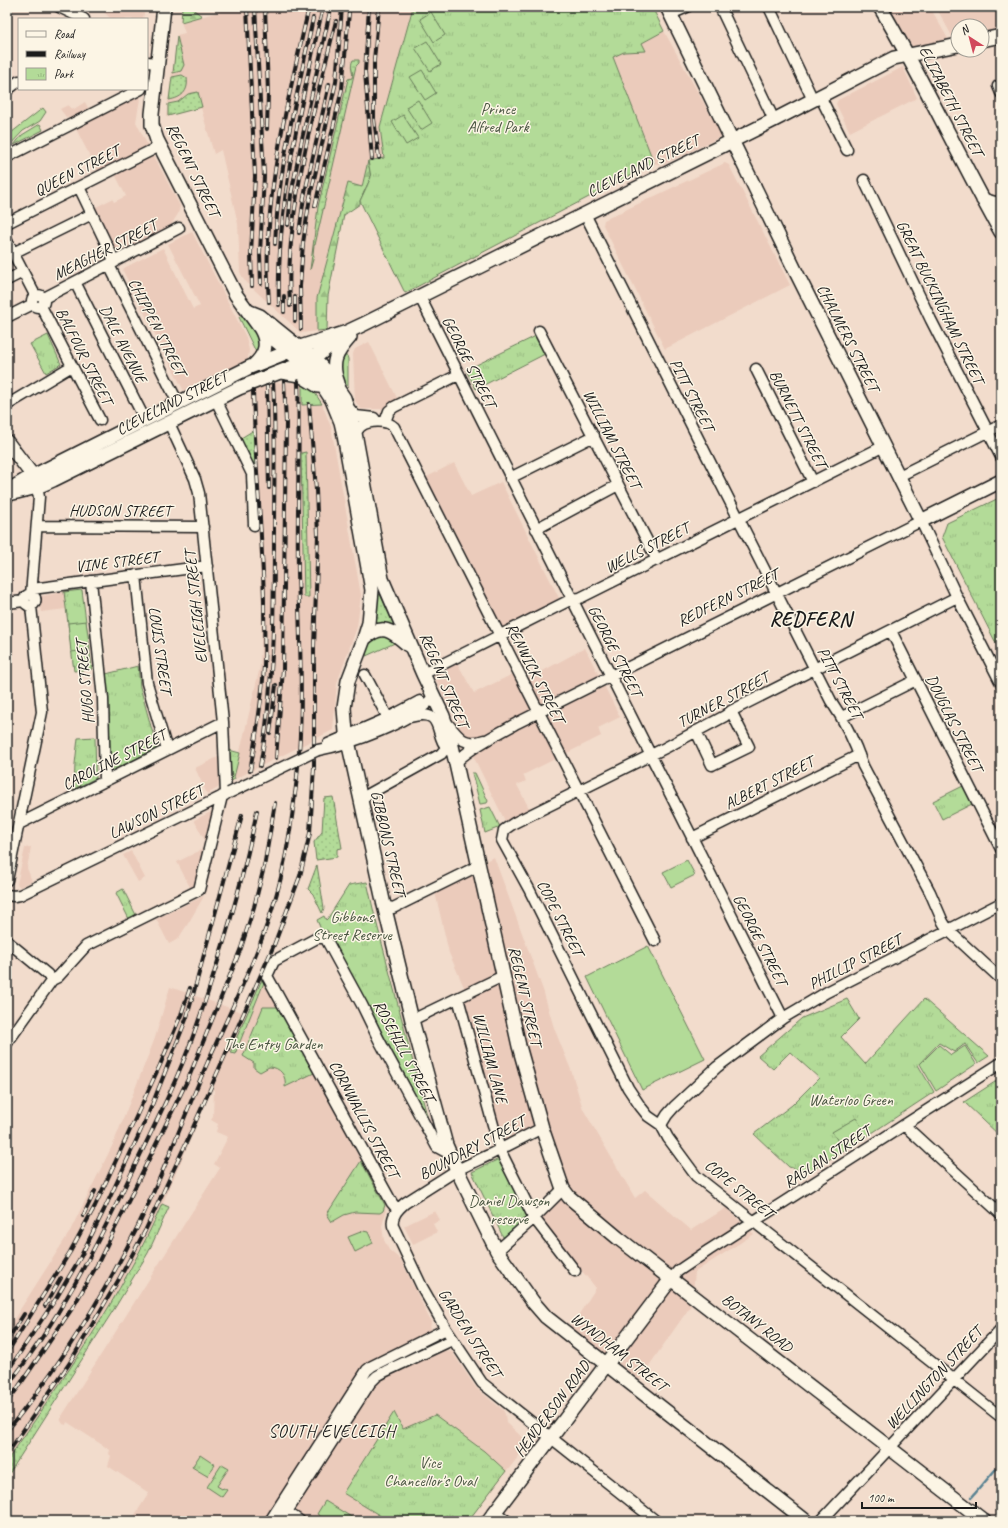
<svg xmlns="http://www.w3.org/2000/svg" width="1008" height="1528" font-family="Caveat,sans-serif">
  <defs>
    <pattern id="grass-dots" width="8" height="8" patternUnits="userSpaceOnUse"><rect width="8" height="8" fill="#b3db98"/><path d="M2 2h.1M6 6h.1" fill="none" stroke="#99bb82" stroke-width="1.8" stroke-linecap="round"/></pattern>
    <pattern id="forest-firs" width="22" height="20" patternUnits="userSpaceOnUse"><rect width="22" height="20" fill="#b3db98"/><path d="M5 1l3.5 6h-7zM16 11l3.5 6h-7z" fill="#99bb82"/></pattern>
    <pattern id="park-tufts" width="24" height="20" patternUnits="userSpaceOnUse"><rect width="24" height="20" fill="#b3db98"/><path d="M3 7l-1-3M5 7V3M7 7l1-3M15 17l-1-3M17 17v-4M19 17l1-3" fill="none" stroke="#99bb82"/></pattern>
  </defs>
  <rect width="100%" height="100%" fill="#f2dccc"/>
  <filter id="ink" filterUnits="userSpaceOnUse"><feTurbulence type="fractalNoise" baseFrequency=".025" numOctaves="2"/><feDisplacementMap in="SourceGraphic" scale="8" xChannelSelector="R" yChannelSelector="G"/><feConvolveMatrix kernelMatrix="1 2 1 2 8 2 1 2 1" color-interpolation-filters="sRGB"/></filter>
  <g filter="url(#ink)">
    <!-- built -->
    <path fill="#ebcbbb" d="M99 7H145L143 19H111Z
      M221 7H413L380 127 384 158 368 161 362 187 348 183 317 298V331L301 333 244 280 240 272 238 224 221 150 214 154 201 108 166 117 177 35 185 33 181 22 219 12Z
      M889 7H930L948 39 913 48Z
      M936 7H1001V28L982 32V26H958V37L953 38Z
      M664 31 722 136 662 165 654 163 613 57 624 52 645 51 641 43Z
      M903 67 917 98 850 132 836 104 838 100Z
      M141 93 136 122 148 146 98 172 75 127Z
      M85 102 89 110 71 119 66 117 60 109 68 105 70 108 74 109Z
      M154 156 180 206 178 214 171 225 119 251 115 250 94 208 112 199 114 202 126 196 115 174Z
      M725 163 729 165 790 285 665 349 603 225 604 220Z
      M192 232 246 337 249 350 248 359 184 391 123 271 124 268 163 248 193 309 200 306 168 244Z
      M369 342 398 400 381 409H361L355 401 353 354 355 349Z
      M297 382 302 383V405L322 404 331 427 361 595 357 627 337 683 333 730 235 779 234 777 260 667 262 611 254 430 250 392 272 383Z
      M454 463 471 496 501 482 560 600 504 628H501L425 478Z
      M64 592 66 609 41 612 40 605 42 596Z
      M585 648 620 717 598 728 601 736 523 775 526 781 517 785 530 810 506 823 433 674 456 661 474 693 513 674 518 681 528 679Z
      M218 757 219 785 218 788 207 794 195 768Z
      M213 811 205 841 194 820Z
      M31 847 27 868 32 881 20 887 17 884 25 848Z
      M203 849 194 886 191 889 177 862Z
      M131 851 145 878 138 882 123 855Z
      M494 857 543 990 554 1028 571 1070 583 1109 635 1198 645 1190 691 1230 726 1208 754 1234 695 1272 692 1304 639 1380 618 1363 570 1328 596 1288 539 1219 562 1194 538 1126 498 1148 462 1000 464 987 449 953 435 892 475 866Z
      M204 896 189 922 178 939 169 944 156 919Z
      M263 977 385 1205 386 1213 384 1218 382 1226 384 1240 389 1250 401 1260 431 1322 430 1330 443 1350 452 1352 476 1388 503 1410 505 1414 506 1422 526 1441 525 1448 468 1521H131L149 1493 108 1466 111 1456 109 1454 110 1450 67 1422 66 1425 63 1424 60 1419 220 1168 214 1164 228 1137 216 1132 218 1124 211 1120 213 1117 214 1090 212 1089 157 1217 145 1241 121 1286 83 1349 7 1461V1330L69 1233 114 1142 155 1038 170 987 247 1014Z
      M435 1211 440 1220 433 1224 437 1232 413 1244 404 1226Z"/>
    <!-- grass -->
    <path fill="url(#grass-dots)" stroke="#687c5a" d="M177 36 184 65 181 71 173 73Z
      M353 60H359V63L356 66 315 245H314L313 254 314 256 310 270 318 207 348 79 352 78C354 71 349 67 353 60Z
      M182 75 187 78C189 92 181 98 169 100L172 77Z
      M198 92 202 107 168 116V104L178 102 188 94Z
      M254 430 255 468H253L241 438Z
      M306 452 309 597H304L301 453Z
      M379 590 380 594 398 634 372 627 376 591Z
      M333 797 342 848 337 849V857L316 860 314 842 322 832 324 798Z
      M317 865 324 908 322 913 313 894 308 889Z
      M263 977 265 980 235 1054 230 1053Z
      M162 1204 169 1207 148 1253 116 1306 7 1477V1461C63 1379 122 1297 162 1204Z"/>
    <!-- forest -->
    <path fill="url(#forest-firs)" stroke="#687c5a" d="M182 7H190L202 16 181 22Z
      M368 161 371 177 360 201V204L344 215 328 296 327 330 317 331V298L348 183 362 187Z
      M222 1464 229 1468 217 1486 222 1489 223 1488 227 1490 222 1497 207 1487Z"/>
    <!-- park -->
    <path fill="url(#park-tufts)" stroke="#687c5a" d="M413 7H652L664 31 642 43 646 51 624 52 613 57 654 163 405 293 360 201 371 177 368 161 384 158 380 127Z
      M48 335 61 364 46 373 30 344Z
      M538 335 547 353 476 389 466 370Z
      M1001 497V653L942 537 947 523Z
      M82 590 92 669 74 671 64 592Z
      M138 666 140 687 157 748 111 771 106 674Z
      M95 737 96 778 74 789 75 764 78 738Z
      M229 750 240 753 234 777 235 779 231 781Z
      M472 773H475L488 801 487 803 480 804Z
      M965 785 974 803 942 819 933 801Z
      M490 807 500 827 485 833 480 810Z
      M367 882 374 913 430 1127 422 1107 331 937 327 930 322 932 317 920 324 916 326 920 328 918 349 885Z
      M123 889 137 917 130 921 116 893Z
      M847 999 859 1019 841 1037 865 1064 924 999 989 1056 978 1063 965 1044 954 1052 939 1043 918 1065 934 1092 875 1131 812 1170 806 1172 789 1167 754 1134 792 1105 819 1078 790 1052 773 1069 758 1056 802 1018Z
      M263 1007H279L314 1073 285 1087C287 1076 280 1067 269 1067L260 1072 254 1068V1063L243 1056Z
      M1001 1078V1137L964 1102Z
      M501 1158 529 1218 506 1237H503L472 1172Z
      M361 1161 385 1205 383 1211 380 1213 355 1212 344 1215 332 1222 327 1214Z
      M394 1412 403 1429 435 1415 484 1451 506 1471 468 1521H375L379 1515 343 1493Z
      M200 1455 215 1465 207 1476 192 1467Z"/>
    <!-- garden -->
    <path fill="#b3db98" stroke="#687c5a" d="M431 12 445 35 434 42 420 19Z
      M427 41 441 64 430 71 415 48Z
      M422 70 436 93 425 100 410 77Z
      M418 100 432 123 421 130 406 107Z
      M43 108 46 112 40 121 23 131 7 148V136Z
      M403 115 418 138 406 145 392 122Z
      M40 124 43 130 14 145 22 135Z
      M242 315 256 331 262 350 256 352 239 317Z
      M344 356H347L348 359V387C341 379 338 366 344 356Z
      M302 383 315 393 322 404 302 405Z
      M86 621 90 650 71 652 68 623Z
      M384 634 397 642 366 656C366 643 374 639 384 634Z
      M687 860 695 875 671 887 663 872Z
      M648 946 705 1059 642 1090 587 977Z
      M939 1045 951 1055 965 1046 976 1064 936 1091 920 1064Z
      M856 1118 863 1129 840 1144 832 1132Z
      M363 1231 368 1232 373 1243 355 1252 348 1237Z
      M325 1501 358 1521H327L317 1514Z"/>
    <g fill="none" stroke-linecap="round" stroke-linejoin="round">
      <!-- stream -->
      <path stroke="#588292" stroke-width="2.5" d="M972 1497 1001 1463"/>
      <!-- minor casing -->
      <g stroke="#1c1c1c" stroke-width="13">
        <path id="minor" d="M59 7 84 19
          M720 7 774 120
          M769 7 813 100
          M671 14 687 7
          M147 62 157 63
          M998 86 1001 93
          M7 90 19 81
          M820 96 847 150
          M7 157 141 89
          M864 180 931 320 1001 457
          M79 187 115 262
          M585 214 713 468 831 701C845 721 855 743 863 766L930 892 943 922 948 930 1001 979
          M7 223 160 146
          M7 241 35 295
          M13 253 92 214
          M109 265 178 403
          M7 280 23 272
          M75 282 145 420
          M32 301a6 6 0 1 1 12 0a6 6 0 1 1-12 0Z
          M420 297 783 1018
          M44 298 179 228
          M41 306 100 420
          M7 317 33 304
          M539 331 657 560
          M756 369 813 482
          M216 400 252 474 254 525
          M7 405 72 366
          M348 407 356 416 374 418 376 421
          M385 422 389 411 394 407 458 375
          M169 423 195 479 199 493 223 722 226 794
          M355 433C357 431 359 428 361 426 370 420 387 420 394 427L655 941
          M899 476 1001 425
          M510 478 594 436
          M37 526 203 527
          M536 529 618 485
          M136 575 147 683 167 750
          M91 581 103 699 105 781
          M32 589 207 566
          M24.5 600a5.5 5.5 0 1 1 11 0a5.5 5.5 0 1 1-11 0Z
          M31 595 39 497 37 487
          M957 597 731 711 725 716 665 748 514 823 504 830 502 840 529 889 628 1088 640 1106 648 1116 661 1125 668 1138 696 1176 1001 1417
          M7 603 24 601
          M891 631 1001 849
          M423 674 572 599 580 598 884 446
          M365 675 388 718
          M410 717C447 707 432 737 450 751
          M842 717 916 680
          M448 724C459 738 465 747 484 740
          M696 731 712 765 749 747 731 711
          M328 744 388 718 420 701
          M318 750C351 744 411 723 433 697
          M456 764C461 752 505 730 517 723L921 521 957 597 1001 683
          M360 799 441 754 446 748
          M19 824 223 722
          M692 838 859 755
          M7 880 42 712 31 606
          M7 895 14 896 20 895 225 795
          M384 905 388 907 393 908 478 866
          M7 941 47 974 52 980
          M458 998 500 1150 534 1218 575 1271
          M412 1020 503 976
          M7 1043 52 980 58 977 86 946 199 890 222 796
          M661 1125 667 1115 674 1107 717 1067 783 1018 827 992 1001 903
          M904 1125 1001 1214
          M542 1128 489 1155 457 1170 405 1203C398 1209 391 1216 393 1226L422 1287 446 1329 482 1383 656 1521
          M398 1210 392 1203 267 976 274 961 317 938H323L326 939 362 1005 379 1040 437 1147 450 1154
          M497 1251 534 1218 563 1189
          M671 1279 678 1271 709 1250 1001 1063
          M281 1508 300 1521
          M495 1512 507 1521
          M270 1521 367 1370 372 1366 446 1329
          M281 1521 370 1383 377 1376 386 1371 452 1340
          M821 1521 1001 1329"/>
      </g>
      <!-- major casing -->
      <g stroke="#1c1c1c" stroke-width="16">
        <path id="major" d="M164 7 152 114V125L157 140 236 295 260 328 303 363 317 377 332 400 341 422 344 435 372 590 369 623 364 639 348 681 344 708 346 732 384 905 412 1020 439 1119 446 1145 457 1170 497 1251 533 1302 546 1317 806 1521
          M667 7 795 270 921 521 1001 481
          M880 7C924 80 959 158 1001 232
          M982 40 1001 36
          M983 200 993 203 1001 204
          M250 312 260 316 317 362 327 373 344 398 355 433 382 579 423 674 443 716 450 737 519 1046 542 1128 563 1189 569 1197 618 1238 984 1521
          M254 365C266 354 269 343 260 328
          M281 372 300 375 318 386
          M338 383C330 362 336 353 350 337
          M7 442 33 476
          M7 491 27 479 250 367 300 347 347 332 364 324 774 120 894 58 958 45
          M9 494 37 487 53 480 239 388 303 363 321 353 339 338
          M364 639C383 622 392 631 408 645
          M488 1521 671 1279"/>
      </g>
      <!-- minor -->
      <use href="#minor" stroke="#fcf5e5" stroke-width="10"/>
      <!-- major -->
      <use href="#major" stroke="#fcf5e5" stroke-width="13"/>
      <!-- rail casing -->
      <g stroke="#1c1c1c" stroke-width="4">
        <path id="rail" d="M247 7 255 176 251 253 252 286
          M255 7 264 176 260 253 261 284
          M265 7 268 93 267 129
          M369 7 365 72 372 159
          M379 7 374 60V119L379 158
          M315 206 342 89 349 12
          M288 225 291 195 302 139 331 7
          M299 233 304 197 329 84
          M275 244C278 167 298 93 313 18
          M269 302C261 202 287 104 309 7
          M279 305C276 204 301 105 323 7
          M290 306C289 285 289 263 291 242 298 167 318 93 336 21
          M284 312V296
          M295 321V297
          M301 329 300 286 303 243 310 197 336 82 342 7
          M267 386 269 488
          M270 733 276 685
          M276 758 283 669 286 423 284 381
          M260 766C274 689 274 609 274 530 274 481 276 431 273 382
          M250 771C256 737 262 702 264 666 265 644 264 622 264 600 262 530 255 461 253 391
          M83 1216 95 1191
          M45 1306 61 1278
          M7 1341 24 1314
          M7 1353 70 1252 95 1206 160 1065 181 1015 190 988
          M7 1372 57 1297 80 1258 104 1210 148 1115 187 1017 242 815
          M7 1386C58 1322 95 1249 130 1176 147 1140 165 1106 180 1069 192 1042 201 1014 210 986 229 928 245 870 257 811
          M7 1402 17 1389 73 1307 96 1267 189 1077 241 948 254 907 264 867 275 803
          M7 1431C58 1369 101 1300 137 1228 162 1177 181 1124 203 1073 228 1014 259 957 276 896 285 866 290 833 294 802 305 726 300 648 298 572 297 508 300 444 298 381
          M7 1454 69 1364 119 1279 145 1231 187 1141 274 945 300 876 310 833 314 767V647L318 535 316 490 309 404"/>
      </g>
      <!-- rail -->
      <use href="#rail" stroke="#fcf5e5" stroke-width="2.5" stroke-dasharray="8" stroke-linecap="butt"/>
      <!-- minor-bridge casing -->
      <g stroke="#1c1c1c" stroke-width="13" stroke-linecap="butt">
        <path id="minor-bridge" d="M229 793 318 750"/>
      </g>
      <!-- minor-bridge -->
      <use href="#minor-bridge" stroke="#fcf5e5" stroke-width="10"/>
    </g>
  </g>
  <g text-anchor="middle" dominant-baseline="central" stroke-width="3" stroke-linejoin="round" paint-order="stroke">
    <!-- street labels -->
    <g font-size="16" fill="#1c1c1c" stroke="#fcf5e5">
      <text transform="translate(951 101) rotate(63)">ELIZABETH STREET</text>
      <text transform="translate(643 166) rotate(-26)">CLEVELAND STREET</text>
      <text transform="translate(193 170) rotate(64)">REGENT STREET</text>
      <text transform="translate(77 171) rotate(-27)">QUEEN STREET</text>
      <text transform="translate(105 250) rotate(-27)">MEAGHER STREET</text>
      <text transform="translate(940 302) rotate(64)">GREAT BUCKINGHAM STREET</text>
      <text transform="translate(157 327) rotate(63)">CHIPPEN STREET</text>
      <text transform="translate(848 338) rotate(63)">CHALMERS STREET</text>
      <text transform="translate(123 344) rotate(63)">DALE AVENUE</text>
      <text transform="translate(84 356) rotate(63)">BALFOUR STREET</text>
      <text transform="translate(469 362) rotate(63)">GEORGE STREET</text>
      <text transform="translate(692 395) rotate(63)">PITT STREET</text>
      <text transform="translate(172 403) rotate(-27)">CLEVELAND STREET</text>
      <text transform="translate(798 419) rotate(63)">BURNETT STREET</text>
      <text transform="translate(612 439) rotate(63)">WILLIAM STREET</text>
      <text x="120" y="511">HUDSON STREET</text>
      <text transform="translate(647 548) rotate(-27)">WELLS STREET</text>
      <text transform="translate(117 562) rotate(-7)">VINE STREET</text>
      <text transform="translate(728 598) rotate(-26)">REDFERN STREET</text>
      <text transform="translate(196 607) rotate(-96)">EVELEIGH STREET</text>
      <text transform="translate(160 650) rotate(82)">LOUIS STREET</text>
      <text transform="translate(615 651) rotate(63)">GEORGE STREET</text>
      <text transform="translate(535 673) rotate(63)">RENWICK STREET</text>
      <text transform="translate(444 680) rotate(67)">REGENT STREET</text>
      <text transform="translate(85 682) rotate(-95)">HUGO STREET</text>
      <text transform="translate(840 683) rotate(62)">PITT STREET</text>
      <text transform="translate(723 700) rotate(-28)">TURNER STREET</text>
      <text transform="translate(954 723) rotate(63)">DOUGLAS STREET</text>
      <text transform="translate(114 760) rotate(-27)">CAROLINE STREET</text>
      <text transform="translate(769 783) rotate(-27)">ALBERT STREET</text>
      <text transform="translate(156 812) rotate(-26)">LAWSON STREET</text>
      <text transform="translate(388 843) rotate(77)">GIBBONS STREET</text>
      <text transform="translate(560 918) rotate(63)">COPE STREET</text>
      <text transform="translate(760 940) rotate(63)">GEORGE STREET</text>
      <text transform="translate(855 962) rotate(-27)">PHILLIP STREET</text>
      <text transform="translate(525 996) rotate(77)">REGENT STREET</text>
      <text transform="translate(404 1051) rotate(62)">ROSEHILL STREET</text>
      <text transform="translate(490 1058) rotate(75)">WILLIAM LANE</text>
      <text transform="translate(364 1119) rotate(62)">CORNWALLIS STREET</text>
      <text transform="translate(472 1148) rotate(-28)">BOUNDARY STREET</text>
      <text transform="translate(827 1157) rotate(-33)">RAGLAN STREET</text>
      <text transform="translate(739 1189) rotate(39)">COPE STREET</text>
      <text transform="translate(757 1323) rotate(38)">BOTANY ROAD</text>
      <text transform="translate(470 1333) rotate(57)">GARDEN STREET</text>
      <text transform="translate(619 1352) rotate(38)">WYNDHAM STREET</text>
      <text transform="translate(934 1378) rotate(-47)">WELLINGTON STREET</text>
      <text transform="translate(552 1409) rotate(-53)">HENDERSON ROAD</text>
    </g>
    <!-- park labels -->
    <g font-size="16" fill="#495541" stroke="#fcf5e5">
      <text x="498" y="109">Prince<tspan x="498" dy="18">Alfred Park</tspan></text>
      <text x="352" y="917">Gibbons<tspan x="352" dy="18">Street Reserve</tspan></text>
      <text x="273" y="1044">The Entry Garden</text>
      <text x="851" y="1100">Waterloo Green</text>
      <text x="509" y="1201">Daniel Dawson<tspan x="509" dy="18">reserve</tspan></text>
      <text x="430" y="1463">Vice<tspan x="430" dy="18">Chancellor's Oval</tspan></text>
    </g>
    <!-- neighbourhood labels -->
    <g font-size="17" letter-spacing="1" fill="#1c1c1c" stroke="#fcf5e5">
      <text x="332" y="1431">SOUTH EVELEIGH</text>
    </g>
    <!-- district labels -->
    <g font-size="20" font-weight="bold" letter-spacing="1" fill="#1c1c1c" stroke="#fcf5e5">
      <text x="811" y="619">REDFERN</text>
    </g>
  </g>
  <!-- margin -->
  <rect width="1008" height="1528" fill="none" stroke="#fcf5e5" stroke-width="24"/>
  <rect x="12" y="12" width="984" height="1504" fill="none" stroke="#1c1c1c" stroke-width="1.5" filter="url(#ink)"/>
  <!-- legend -->
  <rect x="18" y="18" width="130" height="72" fill="#fcf5e5" stroke="#a29e95"/>
  <rect x="26" y="31" width="20" height="6" fill="#fcf5e5" stroke="#a29e95"/>
  <text x="54" y="38" font-size="12" fill="#1c1c1c">Road</text>
  <rect x="26" y="51" width="20" height="6" fill="#1c1c1c" stroke="#a29e95"/>
  <text x="54" y="58" font-size="12" fill="#1c1c1c">Railway</text>
  <rect x="26" y="68" width="20" height="12" fill="url(#park-tufts)" stroke="#a29e95"/>
  <text x="54" y="78" font-size="12" fill="#1c1c1c">Park</text>
  <!-- north arrow -->
  <g transform="translate(970 38) rotate(324)"><circle r="19" fill="#fcf5e5" stroke="#a29e95"/>
  <path d="M0-3L7 15L0 10L-7 15Z" fill="#d1495b"/>
  <text y="-6" font-size="11" font-weight="bold" text-anchor="middle" fill="#1c1c1c">N</text>
  </g>
  <!-- scale -->
  <path d="M862 1502v6h114v-6" fill="none" stroke="#1c1c1c" stroke-width="2"/>
  <text x="868" y="1502" font-size="12" fill="#1c1c1c" stroke="#fcf5e5" stroke-width="3" paint-order="stroke">100 m</text>
</svg>
